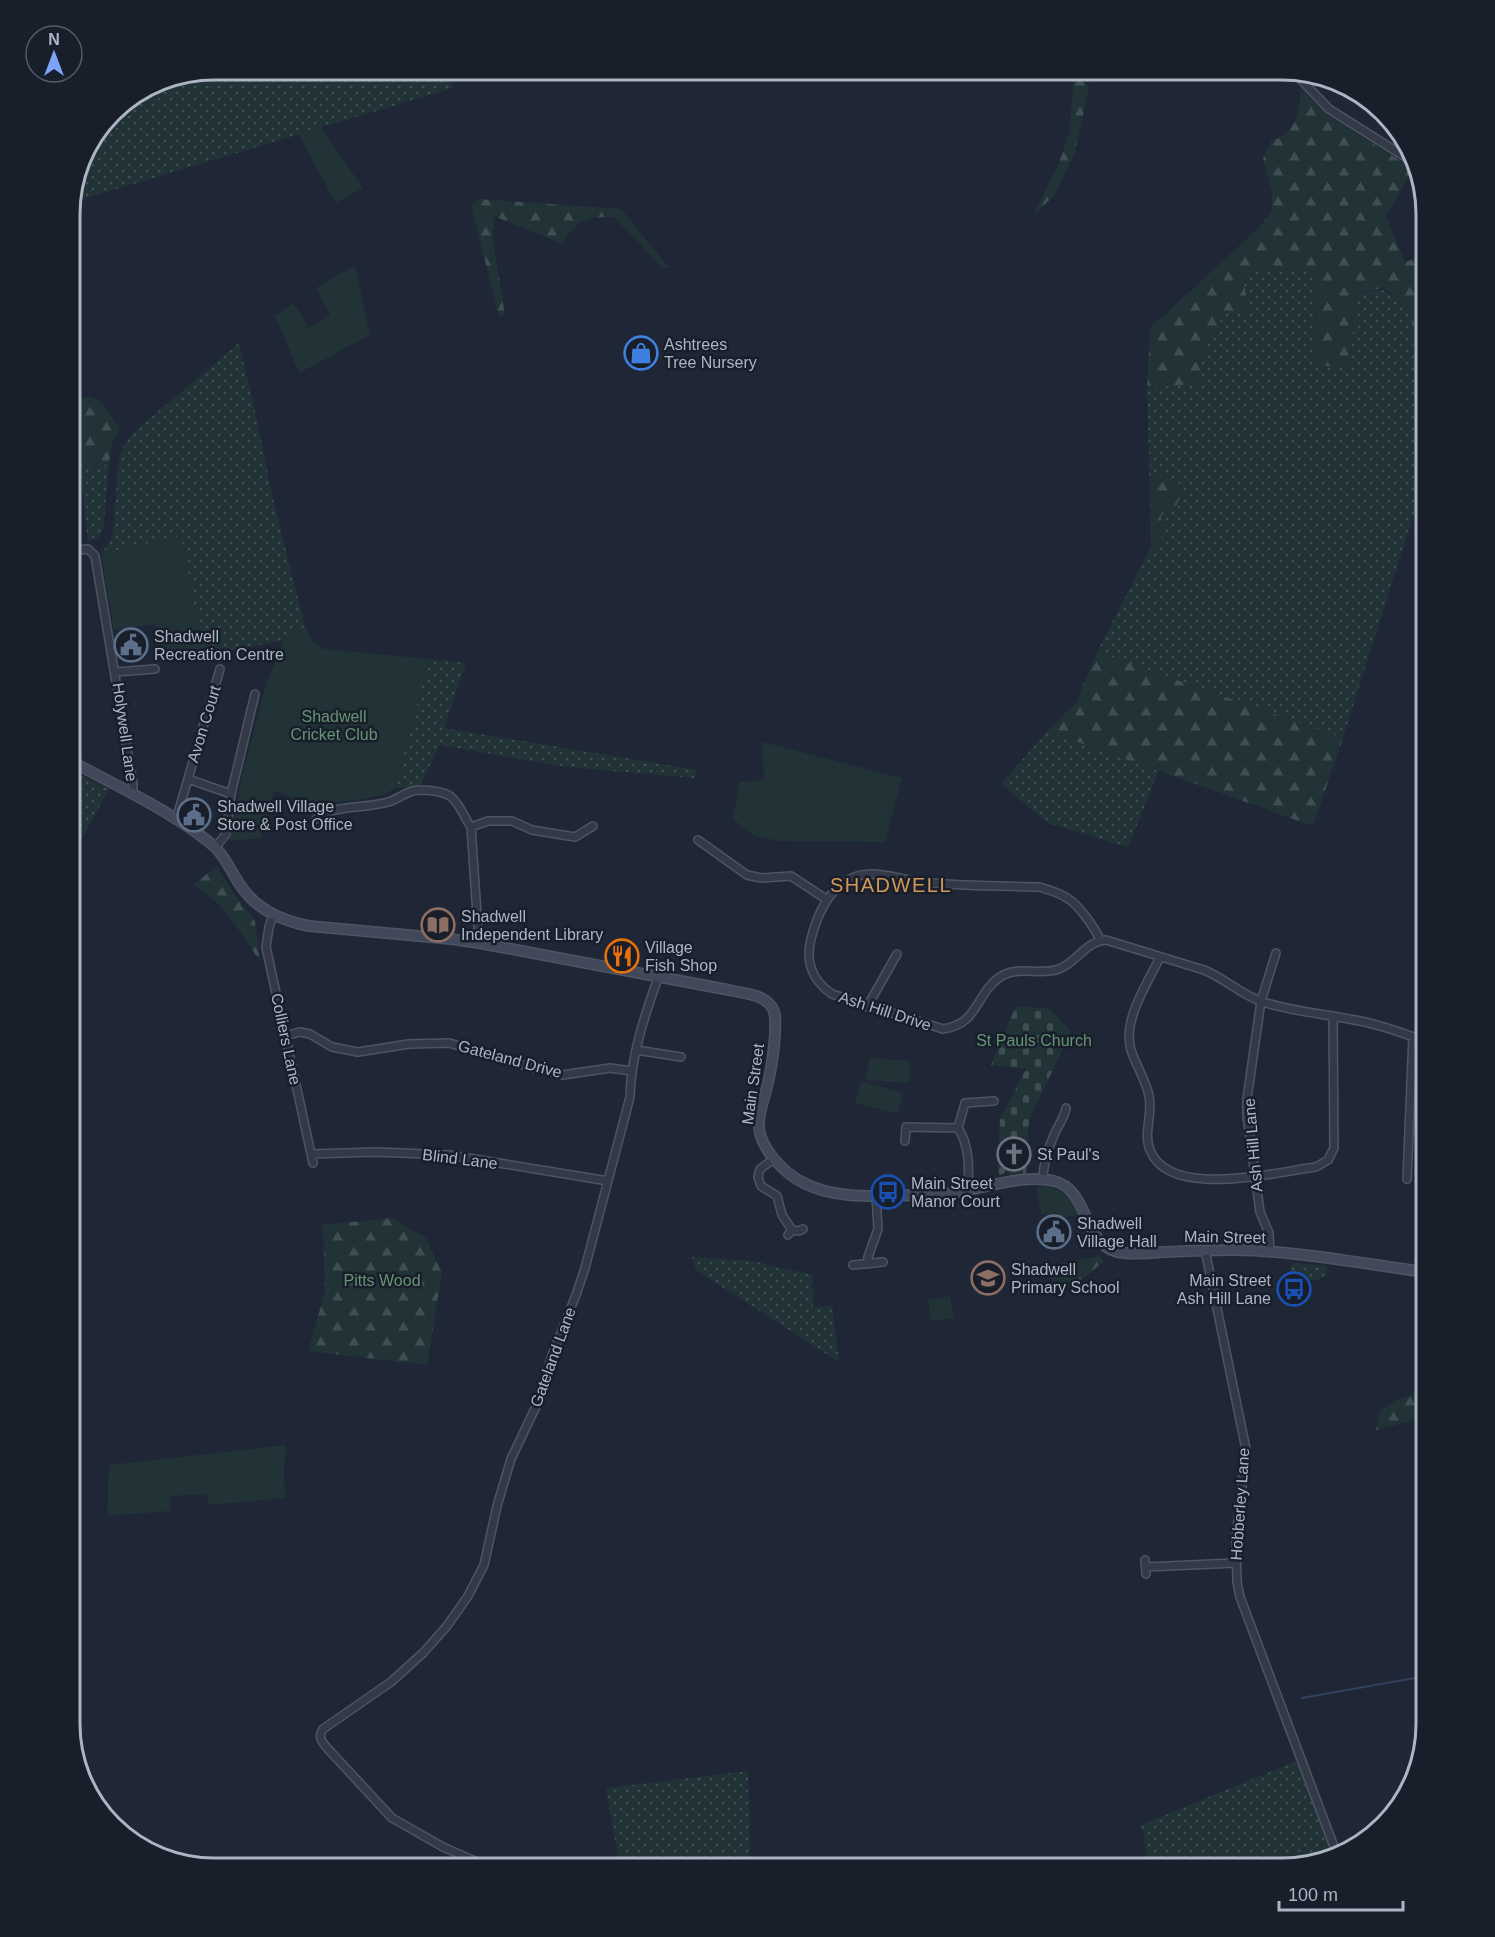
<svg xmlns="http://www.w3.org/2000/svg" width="1495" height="1937" font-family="Helvetica,sans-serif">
  <defs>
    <pattern id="grass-dots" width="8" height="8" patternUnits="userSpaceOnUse" patternTransform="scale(1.5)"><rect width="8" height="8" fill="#213337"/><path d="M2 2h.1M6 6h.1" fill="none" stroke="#3f4e52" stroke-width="1.8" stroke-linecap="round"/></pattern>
    <pattern id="forest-firs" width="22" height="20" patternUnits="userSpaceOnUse" patternTransform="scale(1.5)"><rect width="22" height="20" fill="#213337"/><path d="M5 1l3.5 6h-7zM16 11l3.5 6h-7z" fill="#3f4e52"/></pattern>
    <pattern id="cemetery-stones" width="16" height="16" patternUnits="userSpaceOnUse" patternTransform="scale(1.5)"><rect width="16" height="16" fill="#213337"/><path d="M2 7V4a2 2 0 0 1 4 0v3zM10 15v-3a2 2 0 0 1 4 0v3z" fill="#3f4e52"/></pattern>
  </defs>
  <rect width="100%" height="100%" fill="#1f2736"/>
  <!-- grass -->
  <path fill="url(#grass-dots)" d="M213 69H448L453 88 70 203 72 331 79 459 95 469 109 463 103 531 98 538 88 541 79 459 69 462V203L84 149 118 105 158 80Z
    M1273 269 1316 271 1315 366H1350L1356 294 1383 290 1405 301 1411 313 1415 367 1426 368 1425 450 1426 475 1343 738 1097 652 1151 547 1158 549 1162 534 1161 515 1155 477 1149 464 1147 388 1201 383 1199 365 1210 335 1244 284 1255 272Z
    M239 343 255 411 273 499 305 627 284 640 204 656 181 536 101 554 110 542 113 530 119 459 124 445 135 431Z
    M429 659 466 663 444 728 697 770 694 778 567 767 440 745 420 786 395 788Z
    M1047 731 1159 771 1128 847 1048 823 1001 784Z
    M69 769 109 789 69 861Z
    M692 1257 752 1261 812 1275 813 1307 832 1306 839 1362 696 1270Z
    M1292 1263 1326 1266 1327 1274C1320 1284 1299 1280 1291 1272L1290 1267Z
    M1296 1761 1332 1853 1282 1868H1147L1144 1833 1139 1826Z
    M748 1771 750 1868H702L681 1866 680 1868H620L606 1788Z"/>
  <!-- forest -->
  <path fill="url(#forest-firs)" d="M1074 73 1089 87 1075 152 1055 195 1034 214 1059 163 1070 129Z
    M1301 88 1326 114 1412 168 1413 170 1386 216 1405 262 1426 255V368L1415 367 1411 313 1405 301 1383 288 1356 294 1350 366H1315L1316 271 1273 269 1255 272 1244 284 1249 311 1226 313 1210 335 1199 365 1202 383 1147 388 1150 328 1260 227 1272 211V192L1263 158 1271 141C1297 134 1299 112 1301 88Z
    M479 199 621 209 669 268H663L614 217C584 217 578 219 562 244L494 216 493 241 505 315 499 316 471 206Z
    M91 396 103 404 120 429 112 442 109 463 95 469 82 465 79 459 76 400Z
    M1149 464 1155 477 1167 476 1179 483 1181 495 1174 510 1161 515 1162 534 1158 549 1151 547Z
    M1097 652 1343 738 1313 826 1047 731 1076 703Z
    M217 866 234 894 255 921 260 962C243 935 221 900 193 885Z
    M391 1218 426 1238 442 1273 427 1365 308 1351 325 1292 323 1225Z
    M1100 1256 1104 1261 1084 1278 1054 1290 1050 1266Z
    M1426 1381V1417L1376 1430 1381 1410 1395 1401 1416 1393Z"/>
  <!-- cemetery -->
  <path fill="url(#cemetery-stones)" d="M1016 1006 1050 1009 1071 1032 1029 1120 1026 1174 1010 1175 1007 1172 998 1176 1000 1119 1026 1069 991 1065Z"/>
  <!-- green -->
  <path fill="#213337" d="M321 128 363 188 336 203 298 134Z
    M355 265 370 335 299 373 275 316 293 303 309 328 330 314 316 288Z
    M181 536 204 656 162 662 155 624 114 630 101 554Z
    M305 627 314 643 323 649 429 659 395 788 384 795 319 806 274 791 260 838 230 841V836L243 772 266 684 284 640Z
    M762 742 902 778 885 842 780 841 754 836 733 819 740 782 764 780Z
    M870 1058 910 1061 909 1083 865 1080Z
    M861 1081 903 1093 898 1114 855 1103Z
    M1036 1186C1059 1185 1069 1194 1080 1214L1059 1219 1058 1213 1041 1215Z
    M950 1296 954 1318 931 1321 928 1300Z
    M286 1445 284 1467 285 1498 209 1505 207 1494 171 1496 170 1511 107 1516 109 1465Z"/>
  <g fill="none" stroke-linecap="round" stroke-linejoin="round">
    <!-- stream -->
    <path stroke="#32415e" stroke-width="2" d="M1302 1698 1426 1676"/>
    <!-- street casing -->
    <g stroke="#4d5462" stroke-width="10">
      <path id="street" d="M1291 69 1329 109 1410 160
        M69 551 88 549 95 556 133 784V795
        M116 672 155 669
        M188 779 231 794
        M316 819C334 804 366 809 388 802 399 799 406 791 418 790 428 790 442 791 450 796 460 803 464 818 471 827L479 943
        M176 820 220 669
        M471 827 488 821H512L532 830 575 837 593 826
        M698 840 747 875 761 878 791 876 826 899
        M215 848 226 834 231 794 255 694
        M273 915 269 927 266 947 313 1163
        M1100 940C1095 928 1079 905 1067 898 1058 892 1049 890 1039 887 1003 886 966 886 930 883 910 882 891 874 871 874 835 875 819 908 811 939 805 962 813 981 832 994L943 1029C979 1024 975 994 1000 977 1017 965 1040 976 1059 969 1077 962 1086 941 1106 940L1204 970C1224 978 1239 993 1260 1001 1292 1012 1327 1014 1360 1021 1382 1025 1404 1034 1426 1041
        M1160 957C1148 983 1122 1020 1131 1050 1136 1066 1146 1080 1149 1096 1153 1114 1143 1133 1150 1150 1169 1200 1276 1172 1316 1167L1328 1160 1334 1148 1333 1016
        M867 1007 897 954
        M285 1036 300 1032 310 1034 332 1047 358 1052 409 1044 449 1043 530 1067 563 1075 610 1068 631 1071
        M636 1050 681 1057
        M905 1141 906 1127 958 1128
        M311 1154 377 1152 450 1155 608 1181
        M774 1159 760 1169 758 1177 761 1186 777 1196 782 1215 792 1230
        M1043 1179C1043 1164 1048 1149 1054 1135 1058 1125 1064 1119 1066 1108
        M1407 1179 1413 1037
        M968 1190C969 1169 970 1146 958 1128L965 1103 994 1101
        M788 1235 792 1230 799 1231 803 1229
        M1205 1250 1246 1449 1236 1539 1237 1582 1240 1597 1336 1852
        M1270 1252 1269 1233 1260 1212 1247 1116V1099L1261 1001 1276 953
        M868 1264V1257L878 1229 876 1196
        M853 1265 883 1262
        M1145 1560 1146 1574
        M1146 1567 1235 1563
        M491 1868 443 1847 392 1818 328 1749C323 1743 317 1737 323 1729L391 1682 423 1653 447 1626 468 1596 484 1565 497 1506 511 1459 540 1398 552 1355 576 1295 585 1268 630 1097C631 1056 644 1017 658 978"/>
    </g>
    <!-- secondary casing -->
    <g stroke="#4d5462" stroke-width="12">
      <path id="secondary" d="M69 760C111 783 154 803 193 830 200 835 208 841 215 847 227 859 233 876 243 889 259 911 283 921 309 926L451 939 479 943 729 990C743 993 762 994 771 1006 777 1013 775 1025 775 1033 774 1053 771 1072 766 1091 763 1102 758 1115 759 1127 760 1148 784 1173 802 1182 834 1200 879 1196 914 1195 929 1195 944 1195 959 1192 987 1187 1026 1174 1054 1181 1089 1189 1083 1245 1118 1252 1133 1255 1149 1253 1163 1252 1188 1251 1212 1250 1236 1250 1299 1251 1364 1264 1426 1272"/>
    </g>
    <!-- street -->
    <use href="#street" stroke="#333947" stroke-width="7"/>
    <!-- secondary -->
    <use href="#secondary" stroke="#41485a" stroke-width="9"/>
  </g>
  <!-- icons -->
  <defs>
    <g id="shop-ring" transform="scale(1.725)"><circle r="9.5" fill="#181f2b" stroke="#3f7fe0" stroke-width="1.5"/><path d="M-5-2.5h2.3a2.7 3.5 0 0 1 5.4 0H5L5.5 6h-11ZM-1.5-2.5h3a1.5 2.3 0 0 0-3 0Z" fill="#3f7fe0"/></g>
    <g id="civic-ring" transform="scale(1.725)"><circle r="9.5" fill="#181f2b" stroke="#5c6f8a" stroke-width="1.5"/><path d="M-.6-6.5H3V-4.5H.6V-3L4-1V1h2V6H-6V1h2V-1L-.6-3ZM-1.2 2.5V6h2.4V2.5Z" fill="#5c6f8a"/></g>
    <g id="library-ring" transform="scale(1.725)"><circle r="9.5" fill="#181f2b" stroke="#8d6e63" stroke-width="1.5"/><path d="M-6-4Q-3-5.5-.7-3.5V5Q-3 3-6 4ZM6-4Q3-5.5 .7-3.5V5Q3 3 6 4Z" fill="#8d6e63"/></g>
    <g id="restaurant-ring" transform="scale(1.725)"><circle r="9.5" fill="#181f2b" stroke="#e8710a" stroke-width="1.5"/><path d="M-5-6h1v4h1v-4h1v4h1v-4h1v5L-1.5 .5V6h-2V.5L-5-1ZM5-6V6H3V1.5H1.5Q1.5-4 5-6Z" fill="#e8710a"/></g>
    <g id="church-ring" transform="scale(1.725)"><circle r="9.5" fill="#181f2b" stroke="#6b7280" stroke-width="1.5"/><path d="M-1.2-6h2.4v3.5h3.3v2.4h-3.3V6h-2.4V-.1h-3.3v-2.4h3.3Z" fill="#6b7280"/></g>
    <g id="bus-ring" transform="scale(1.725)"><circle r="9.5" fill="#181f2b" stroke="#1a4fb4" stroke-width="1.5"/><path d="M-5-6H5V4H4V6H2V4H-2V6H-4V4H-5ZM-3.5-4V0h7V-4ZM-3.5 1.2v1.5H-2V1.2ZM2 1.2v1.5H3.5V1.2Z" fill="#1a4fb4"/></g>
    <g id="school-ring" transform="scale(1.725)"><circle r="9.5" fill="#181f2b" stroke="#8d6e63" stroke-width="1.5"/><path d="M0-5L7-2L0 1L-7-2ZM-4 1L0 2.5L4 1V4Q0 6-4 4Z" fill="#8d6e63"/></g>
  </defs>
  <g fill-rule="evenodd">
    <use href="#shop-ring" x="641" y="353"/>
    <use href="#civic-ring" x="131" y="645"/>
    <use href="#civic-ring" x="194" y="815"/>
    <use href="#library-ring" x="438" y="925"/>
    <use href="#restaurant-ring" x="622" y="956"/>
    <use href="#church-ring" x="1014" y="1154"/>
    <use href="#bus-ring" x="888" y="1192"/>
    <use href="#civic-ring" x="1054" y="1232"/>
    <use href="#school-ring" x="988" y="1278"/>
    <use href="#bus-ring" x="1294" y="1289"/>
  </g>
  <g text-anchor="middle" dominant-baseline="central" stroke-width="5" stroke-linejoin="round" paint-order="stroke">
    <!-- poi labels -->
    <g font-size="16" fill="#adb4c4" stroke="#181f2b" text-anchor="start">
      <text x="664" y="344">Ashtrees<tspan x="664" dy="18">Tree Nursery</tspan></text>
      <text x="154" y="636">Shadwell<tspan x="154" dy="18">Recreation Centre</tspan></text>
      <text x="217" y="806">Shadwell Village<tspan x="217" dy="18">Store &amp; Post Office</tspan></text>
      <text x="461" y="916">Shadwell<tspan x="461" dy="18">Independent Library</tspan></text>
      <text x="645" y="947">Village<tspan x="645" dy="18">Fish Shop</tspan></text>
      <text x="1037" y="1154">St Paul's</text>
      <text x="911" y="1183">Main Street<tspan x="911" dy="18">Manor Court</tspan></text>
      <text x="1077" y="1223">Shadwell<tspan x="1077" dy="18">Village Hall</tspan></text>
      <text x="1011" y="1269">Shadwell<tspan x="1011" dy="18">Primary School</tspan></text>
      <text x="1271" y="1280" text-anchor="end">Main Street<tspan x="1271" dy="18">Ash Hill Lane</tspan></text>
    </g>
    <!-- park labels -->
    <g font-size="16" fill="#659473" stroke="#181f2b">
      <text x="334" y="716">Shadwell<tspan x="334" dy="18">Cricket Club</tspan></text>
      <text x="1034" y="1040">St Pauls Church</text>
      <text x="382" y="1280">Pitts Wood</text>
    </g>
    <!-- street labels -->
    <g font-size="16" fill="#adb4c4" stroke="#181f2b">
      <text transform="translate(204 724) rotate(-73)">Avon Court</text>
      <text transform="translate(125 732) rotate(82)">Holywell Lane</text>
      <text transform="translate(885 1011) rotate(18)">Ash Hill Drive</text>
      <text transform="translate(286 1039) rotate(78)">Colliers Lane</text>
      <text transform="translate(510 1059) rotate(15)">Gateland Drive</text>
      <text transform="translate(753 1084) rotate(-82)">Main Street</text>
      <text transform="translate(1253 1145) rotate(-95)">Ash Hill Lane</text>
      <text transform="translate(460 1159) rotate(7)">Blind Lane</text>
      <text transform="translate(1225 1237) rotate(1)">Main Street</text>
      <text transform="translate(553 1357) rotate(-70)">Gateland Lane</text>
      <text transform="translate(1240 1504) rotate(-86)">Hobberley Lane</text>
    </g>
    <!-- quarter labels -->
    <g font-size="20" letter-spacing="1.5" fill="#d29859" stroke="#181f2b">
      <text x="891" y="885">SHADWELL</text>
    </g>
  </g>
  <!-- crop -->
  <path d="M0 0H1495V1937H0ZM214 80H1282A134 134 0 0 1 1416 214V1724A134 134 0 0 1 1282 1858H214A134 134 0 0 1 80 1724V214A134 134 0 0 1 214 80Z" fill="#181f2b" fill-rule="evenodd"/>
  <path fill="none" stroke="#adb4c4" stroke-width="3" d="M214 80H1282A134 134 0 0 1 1416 214V1724A134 134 0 0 1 1282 1858H214A134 134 0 0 1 80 1724V214A134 134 0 0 1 214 80Z"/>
  <!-- north arrow -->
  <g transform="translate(54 54)"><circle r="28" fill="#181f2b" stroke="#545b68" stroke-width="1.5"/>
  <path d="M0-4.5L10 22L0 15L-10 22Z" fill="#7ea3f7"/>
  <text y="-9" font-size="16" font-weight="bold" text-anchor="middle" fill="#adb4c4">N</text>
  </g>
  <!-- scale -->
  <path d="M1279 1901v9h124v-9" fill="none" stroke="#adb4c4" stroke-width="3"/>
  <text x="1288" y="1901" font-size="18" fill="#adb4c4" stroke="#181f2b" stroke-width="4.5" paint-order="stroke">100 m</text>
</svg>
